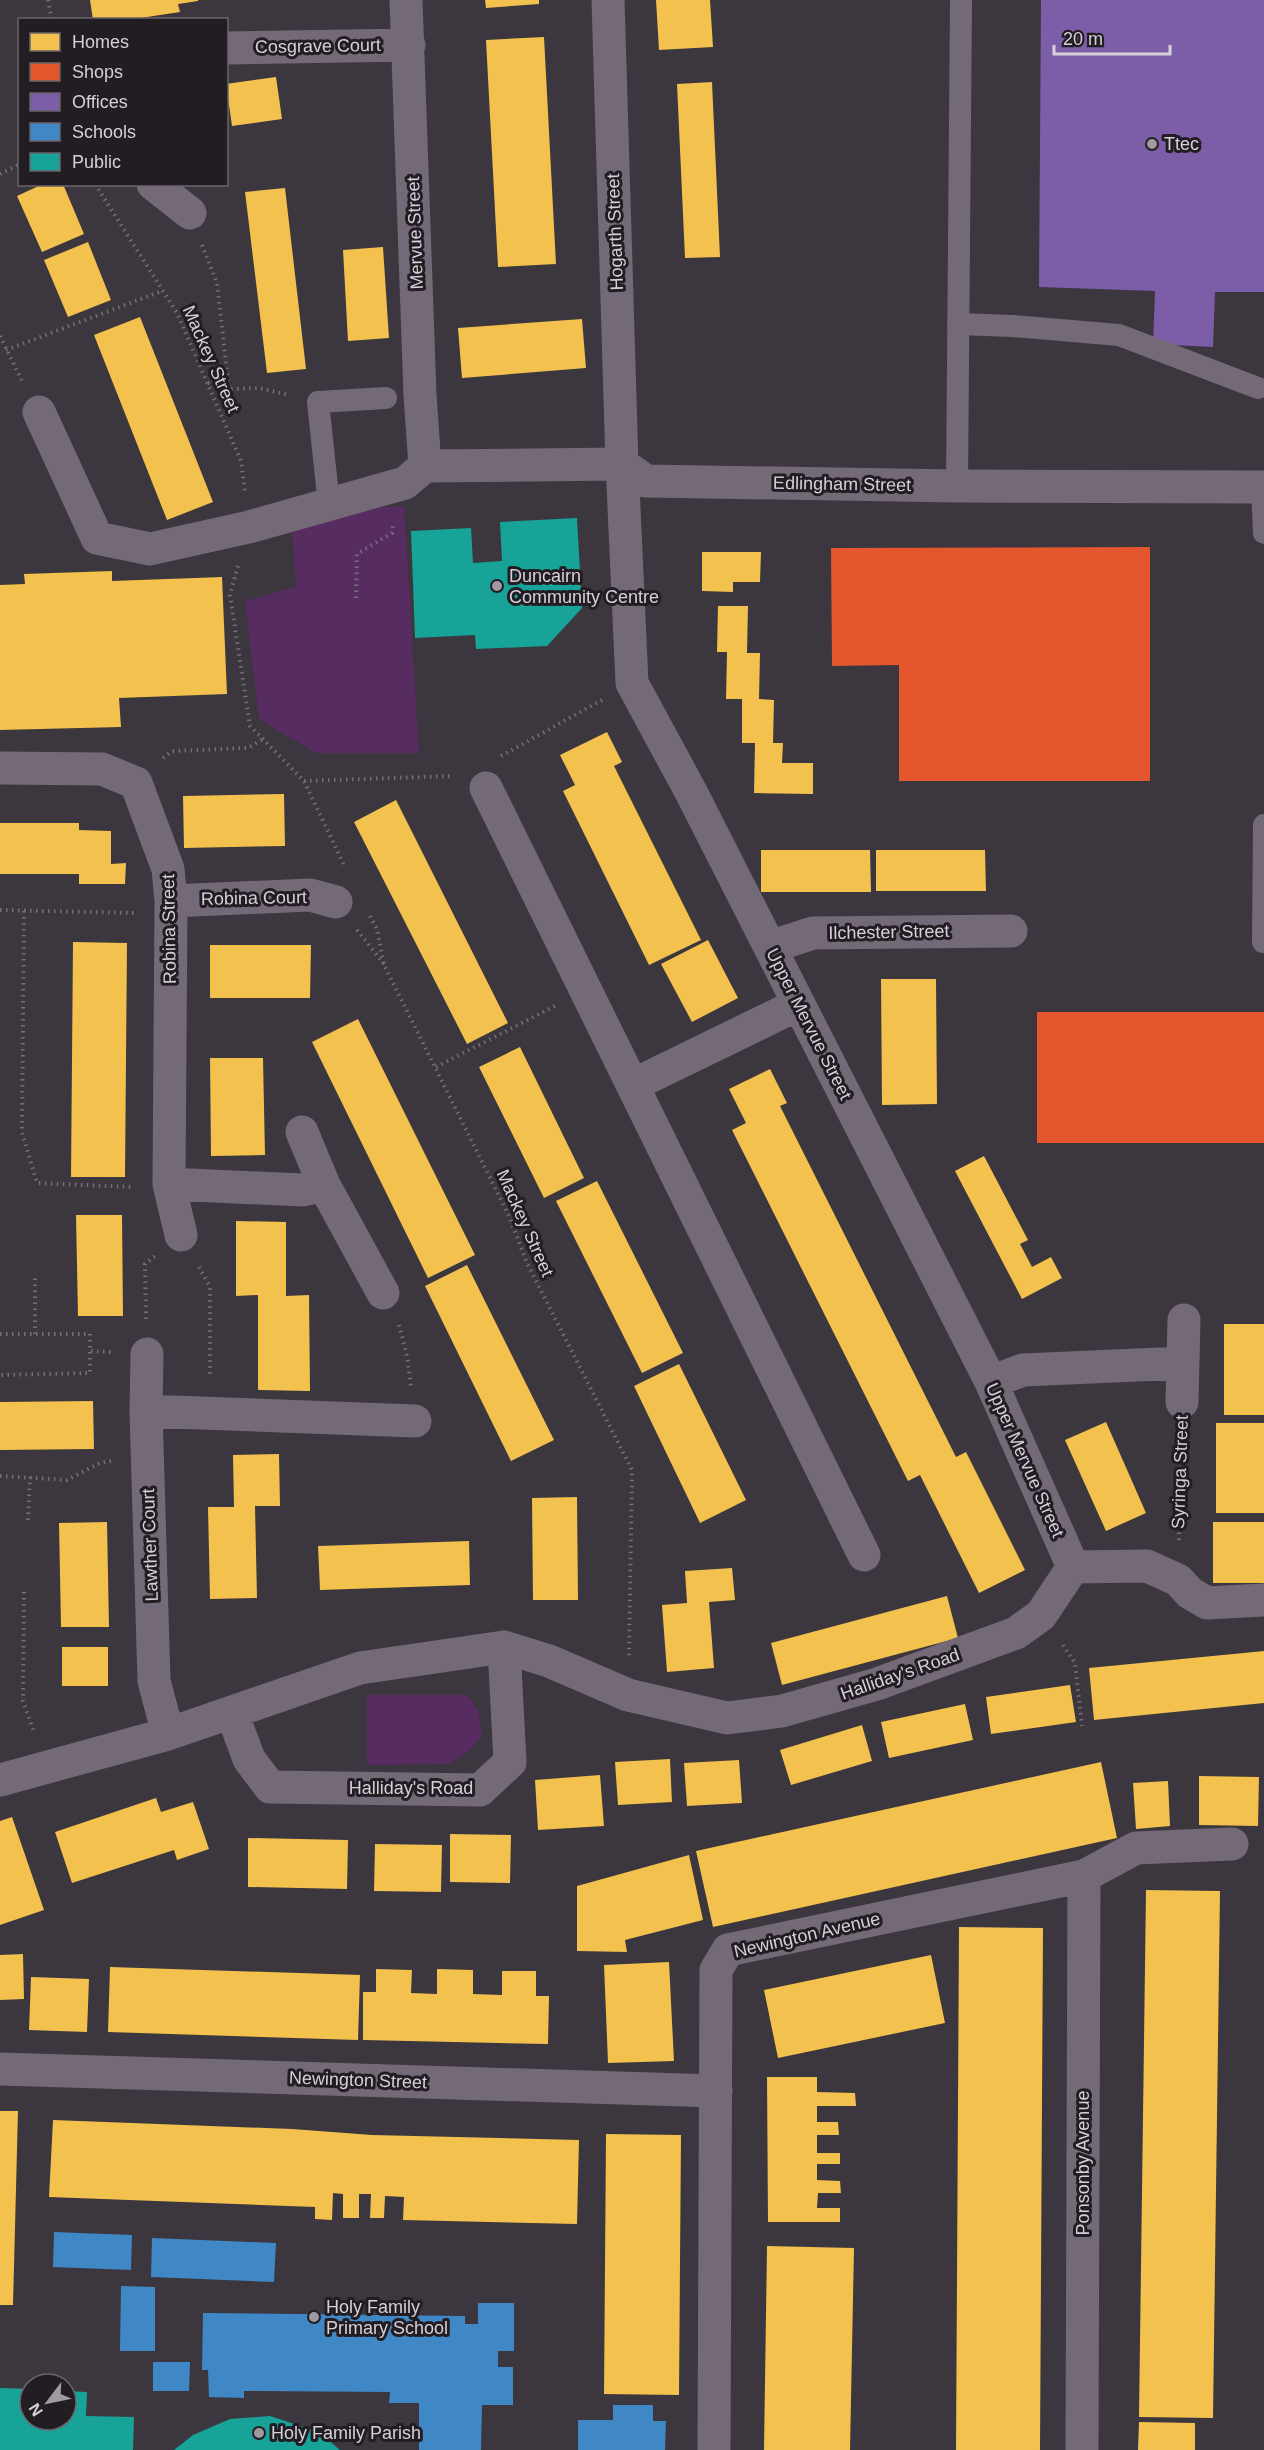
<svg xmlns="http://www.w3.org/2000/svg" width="1264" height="2450" font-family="Helvetica,sans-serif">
  <rect width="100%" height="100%" fill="#3c363e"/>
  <!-- green -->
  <path fill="#572c61" d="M404 506 419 753H316L259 719 245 601 296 587 292 530 359 509Z
    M367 1695H467L478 1709 482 1736 467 1753 448 1764 367 1765Z"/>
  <!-- homes -->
  <path fill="#f2c14e" d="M90 0H198V1L178 4 180 12 127 20H93Z
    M485 0H539V4L486 8Z
    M656 0H710L713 47 659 50Z
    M544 37 556 264 498 267 486 40Z
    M276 77 282 119 232 126 226 84Z
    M712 82 720 257 685 258 677 84Z
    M43 184H63L84 234 42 252 17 196Z
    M285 188 306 369 267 373 245 192Z
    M88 242 111 300 68 317 44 260Z
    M383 247 389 338 348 341 343 250Z
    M140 317 213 502 167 520 94 335Z
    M582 319 586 368 462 378 458 328Z
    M702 552H761L760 582H733V592L702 591Z
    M112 571V581L222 577 227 694 119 698 121 727 0 730V585L25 584 24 574Z
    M718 606H748L747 653H760L759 699 774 700 773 743H783L782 763H813V794L754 793 755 743H742V699H726L727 652H717Z
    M607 732 622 762 614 766 701 940 649 965 563 791 575 785 560 755Z
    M284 794 285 846 184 848 183 796Z
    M396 800 508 1023 467 1044 354 822Z
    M0 823H79V830L111 831V864L126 863 125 884H79V874H0Z
    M761 850H870L871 892H761Z
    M876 850H985L986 891H876Z
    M708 940 738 998 692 1022 661 964Z
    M73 942 127 943 125 1177H71Z
    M210 945H311L310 998H210Z
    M881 979H936L937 1104 882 1105Z
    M358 1019 475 1255 428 1278 312 1042Z
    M520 1047 584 1178 544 1198 479 1067Z
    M210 1058H263L265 1155 211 1156Z
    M770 1069 787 1103 780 1106 956 1457 966 1452 1025 1570 979 1593 920 1475 908 1481 732 1130 746 1123 729 1089Z
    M984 1156 1028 1240 1020 1244 1032 1267 1051 1257 1062 1278 1022 1299 955 1171Z
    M597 1181 683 1353 642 1373 556 1201Z
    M76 1215H122L123 1316H78Z
    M236 1221 286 1222V1296L309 1295 310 1391 258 1390V1295L236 1296Z
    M467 1265 554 1440 511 1461 425 1286Z
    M1224 1324H1264V1415H1224Z
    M679 1364 746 1500 700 1523 634 1386Z
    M93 1401 94 1449 0 1450V1402Z
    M1106 1422 1146 1513 1106 1531 1065 1440Z
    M1216 1423H1264V1513H1216Z
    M279 1454 280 1506H255L257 1598 210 1599 208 1507H234L233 1455Z
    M577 1497 578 1600H533L532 1498Z
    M107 1522 109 1627H61L59 1523Z
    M1213 1522H1264V1583H1213Z
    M469 1541 470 1585 320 1590 318 1546Z
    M732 1568 735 1600 709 1602 714 1668 667 1672 662 1605 687 1603 685 1571Z
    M947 1596 958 1638 782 1685 771 1643Z
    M62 1647H108V1686H62Z
    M1264 1651V1703L1094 1720 1089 1668Z
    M1070 1685 1076 1722 991 1734 986 1697Z
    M965 1704 973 1740 889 1758 881 1722Z
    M862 1725 872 1761 791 1785 780 1750Z
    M670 1759 672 1802 618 1805 615 1762Z
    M739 1760 742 1803 687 1806 684 1763Z
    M1101 1762 1117 1838 713 1927 696 1851Z
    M600 1775 604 1826 538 1830 535 1780Z
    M1199 1776 1259 1777 1258 1826 1199 1825Z
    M1168 1781 1170 1826 1136 1829 1133 1783Z
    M156 1798 161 1812 193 1802 209 1849 177 1860 174 1850 72 1883 55 1832Z
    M12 1817 44 1910 0 1925V1821Z
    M450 1834 511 1835 510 1883 450 1882Z
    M248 1838 348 1840 347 1889 248 1887Z
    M375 1844 442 1845 441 1892 374 1891Z
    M689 1855 703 1920 625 1940 627 1952 577 1951V1886Z
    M1146 1890 1220 1891 1213 2418 1139 2417Z
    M959 1927 1043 1928 1040 2450H956Z
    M23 1954 24 1999 0 2000V1955Z
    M931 1955 945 2023 778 2058 764 1990Z
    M669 1962 674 2061 608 2063 604 1965Z
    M110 1967 360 1975 358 2040 108 2032Z
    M376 1969 412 1970 411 1993 437 1994V1969L473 1970V1994L502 1995V1971H536V1996H549L548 2044 363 2040V1992H376Z
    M31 1977 89 1979 87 2032 29 2030Z
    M767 2077H817V2092L855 2093 856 2106H817V2122H838L839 2135H817V2153H840V2164H817V2180L840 2181 841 2193H818L817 2208H840V2222H768Z
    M0 2111H18L13 2305H0Z
    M53 2120 292 2129 372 2135 579 2140 577 2224 403 2220 404 2197 385 2196 384 2218H370L371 2194H359V2218H343V2194L333 2193 332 2220 315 2219V2207L49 2197Z
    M606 2134 681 2135 679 2395 604 2394Z
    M767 2246 854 2248 850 2450H764Z
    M1139 2422 1195 2423V2450H1138Z"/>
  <!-- shops -->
  <path fill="#e4572e" d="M1150 547V781H899V665L832 666 831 548Z
    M1037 1012H1264V1143H1037Z"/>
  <!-- offices -->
  <path fill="#7b5ea7" d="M1041 0H1264V292H1215L1213 347 1153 344 1155 291 1039 287Z"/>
  <!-- schools -->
  <path fill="#3f88c5" d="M54 2232 132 2235 131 2270 53 2267Z
    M152 2238 276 2243 274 2282 151 2277Z
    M121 2286 155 2287V2351H120Z
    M478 2303H514V2351H498V2367H513V2405H482L481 2450H419V2403H389L390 2392 244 2391V2398L209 2397 208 2370H202L203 2313 465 2316V2324H478Z
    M153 2362H190L189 2391H153Z
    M613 2405H653V2421H666L665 2450H578V2420H613Z"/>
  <!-- public -->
  <path fill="#17a398" d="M577 518 582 608 547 646 476 649 475 635 415 638 411 531 471 528 473 563 502 561 500 522Z
    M0 2388 30 2389V2420H66V2391L87 2392 86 2416 134 2417 133 2450H0Z
    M270 2416 319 2432 340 2450H174L193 2435 230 2419Z"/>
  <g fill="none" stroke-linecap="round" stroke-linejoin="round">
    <!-- path -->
    <path stroke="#766e78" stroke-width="4" stroke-dasharray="1.5 4.5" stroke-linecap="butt" d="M48 0 52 20
      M0 174 20 164
      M95 184 177 313 241 461 245 492
      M202 245 217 283 229 389
      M0 336 22 381
      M6 350 162 291
      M208 383 229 389 259 388 289 395
      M238 566 230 595 250 726 304 781 345 867
      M356 598 357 554 392 533 393 523
      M501 756 602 700
      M163 758 172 751 248 748 263 739
      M304 781 454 776
      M0 910 134 913
      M24 911 22 1132 37 1183 133 1187
      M370 916 377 929 384 965 509 1216 527 1263 632 1470 629 1656
      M357 930 384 964
      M436 1067 555 1006
      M199 1267 210 1287V1376
      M146 1319 145 1264 155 1256
      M399 1325 407 1356 411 1386
      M0 1334H90V1373L0 1375
      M35 1334V1274
      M91 1351 111 1352
      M0 1476 67 1480 100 1463 111 1461
      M28 1520 30 1477
      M1179 1540 1181 1436
      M24 1592 23 1701 34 1732
      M1063 1645 1075 1663 1082 1726"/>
    <!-- lane -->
    <path stroke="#746a77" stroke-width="22" d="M958 324 1013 326 1119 335 1258 388
      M957 486 961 0
      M1262 487 1264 533
      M329 505 318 402 386 398
      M1263 942 1264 825"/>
    <!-- street -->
    <path stroke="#746a77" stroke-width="33" d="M406 0 420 395 425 466
      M608 0 622 464 632 683 691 792 991 1382 1073 1567
      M226 48 409 45
      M153 184 190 213
      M39 412 97 538 150 549 249 527 405 483 425 466
      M425 466 622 464 646 481 957 486 1264 487
      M0 768 102 769 136 783 168 869 171 901 169 1184 181 1235
      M486 788 864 1555
      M171 901 310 895 336 902
      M770 947 813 933 1011 931
      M633 1085 799 1004
      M302 1132 324 1185 383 1293
      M169 1184 303 1190 324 1185
      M147 1354 146 1411 154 1681 168 1734
      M991 1382 1023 1370 1183 1363
      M1182 1402 1184 1320
      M146 1411 415 1421
      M232 1713 249 1759 270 1787 480 1790 510 1762 504 1647
      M0 1780 168 1734 360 1668 504 1647 549 1661 628 1695 727 1718 782 1711 877 1684 1016 1633 1041 1615 1073 1567 1147 1566 1178 1580 1190 1593 1207 1603 1264 1600
      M0 2069 716 2091
      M714 2450 716 1970 728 1950 1084 1876 1136 1848 1232 1844
      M1082 2450 1084 1876"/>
  </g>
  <!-- markers -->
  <g fill="#a099a1" stroke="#221d23" stroke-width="2">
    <circle cx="1152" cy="144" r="6"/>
    <circle cx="497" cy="586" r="6"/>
    <circle cx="314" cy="2317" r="6"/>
    <circle cx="259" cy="2433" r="6"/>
  </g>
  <g text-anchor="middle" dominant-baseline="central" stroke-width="6" stroke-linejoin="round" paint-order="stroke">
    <!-- street labels -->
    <g font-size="18" fill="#d6cfd7" stroke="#221d23">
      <text transform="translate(318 46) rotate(-1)">Cosgrave Court</text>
      <text transform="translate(615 232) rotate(-92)">Hogarth Street</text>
      <text transform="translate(415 233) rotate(-92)">Mervue Street</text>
      <text transform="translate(211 359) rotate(66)">Mackey Street</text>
      <text transform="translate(842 484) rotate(1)">Edlingham Street</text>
      <text transform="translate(254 898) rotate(-1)">Robina Court</text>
      <text transform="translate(169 929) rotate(-91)">Robina Street</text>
      <text transform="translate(889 932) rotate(-1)">Ilchester Street</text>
      <text transform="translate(809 1024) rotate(63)">Upper Mervue Street</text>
      <text transform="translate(525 1223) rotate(66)">Mackey Street</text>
      <text transform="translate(1025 1460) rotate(66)">Upper Mervue Street</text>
      <text transform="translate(1180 1472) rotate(-88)">Syringa Street</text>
      <text transform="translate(150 1545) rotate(-92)">Lawther Court</text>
      <text transform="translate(900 1674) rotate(-19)">Halliday's Road</text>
      <text x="411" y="1788">Halliday's Road</text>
      <text transform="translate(807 1935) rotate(-13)">Newington Avenue</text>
      <text transform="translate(358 2080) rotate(2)">Newington Street</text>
      <text transform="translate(1083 2163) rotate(-90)">Ponsonby Avenue</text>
    </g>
    <!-- poi labels -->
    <g font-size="18" fill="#d6cfd7" stroke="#221d23" text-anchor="start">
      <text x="1164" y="144">Ttec</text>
      <text x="509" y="576">Duncairn<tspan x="509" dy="21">Community Centre</tspan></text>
      <text x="326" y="2307">Holy Family<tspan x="326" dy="21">Primary School</tspan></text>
      <text x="271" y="2433">Holy Family Parish</text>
    </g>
  </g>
  <!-- legend -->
  <rect x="18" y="18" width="210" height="168" fill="#221d23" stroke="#6a646b" stroke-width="1.5"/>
  <rect x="30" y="33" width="30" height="18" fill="#f2c14e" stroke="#6a646b" stroke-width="1.5"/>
  <text x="72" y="48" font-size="18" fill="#d6cfd7">Homes</text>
  <rect x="30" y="63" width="30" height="18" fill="#e4572e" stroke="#6a646b" stroke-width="1.5"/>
  <text x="72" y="78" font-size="18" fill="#d6cfd7">Shops</text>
  <rect x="30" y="93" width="30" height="18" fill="#7b5ea7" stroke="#6a646b" stroke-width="1.5"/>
  <text x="72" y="108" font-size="18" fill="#d6cfd7">Offices</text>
  <rect x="30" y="123" width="30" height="18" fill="#3f88c5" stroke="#6a646b" stroke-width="1.5"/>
  <text x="72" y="138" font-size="18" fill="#d6cfd7">Schools</text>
  <rect x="30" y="153" width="30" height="18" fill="#17a398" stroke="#6a646b" stroke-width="1.5"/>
  <text x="72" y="168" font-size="18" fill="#d6cfd7">Public</text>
  <!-- north arrow -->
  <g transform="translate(48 2402) rotate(238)"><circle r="28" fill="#221d23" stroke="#6a646b" stroke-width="1.5"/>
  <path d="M0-4.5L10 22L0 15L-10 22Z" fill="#a099a1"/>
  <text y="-9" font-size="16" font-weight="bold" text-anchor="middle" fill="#d6cfd7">N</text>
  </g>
  <!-- scale -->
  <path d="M1054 45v9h116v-9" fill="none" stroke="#d6cfd7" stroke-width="3"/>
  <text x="1063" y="45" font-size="18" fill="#d6cfd7" stroke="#221d23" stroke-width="4.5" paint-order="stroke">20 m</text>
</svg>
